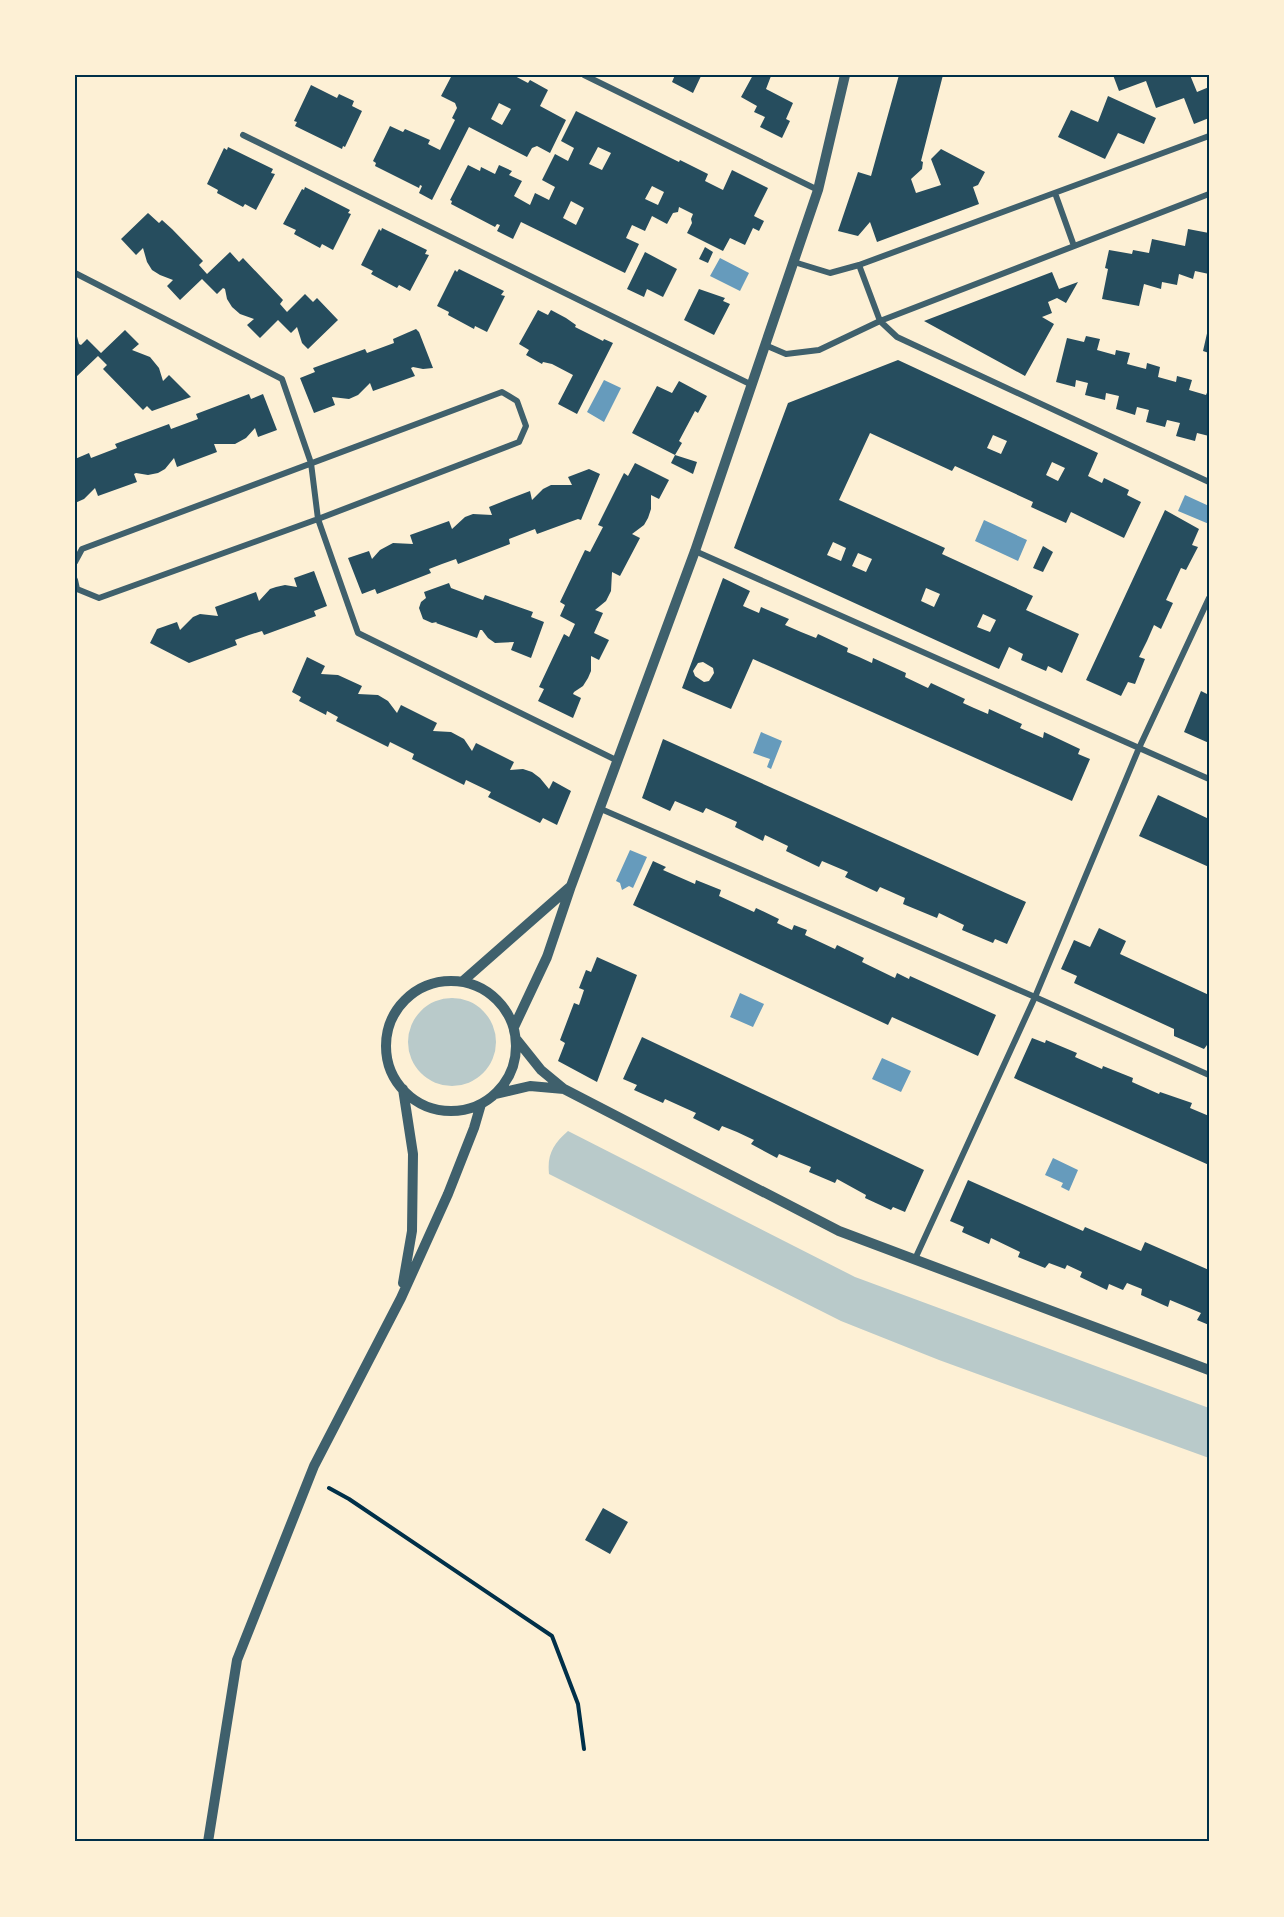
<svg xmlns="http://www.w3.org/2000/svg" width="1284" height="1917" font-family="Lato,sans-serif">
  <rect width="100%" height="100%" fill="#fdf0d5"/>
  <!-- green -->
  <path fill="#b9caca" d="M408 1042a44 44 0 1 1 88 0a44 44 0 1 1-88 0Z
    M568 1131 855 1277 1209 1408V1458L939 1360 841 1321 549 1174C547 1155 553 1144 568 1131Z"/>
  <!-- water -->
  <path fill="#669bbc" d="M720 258 749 273 740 291 710 276Z
    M604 380 621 388 604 422 587 412Z
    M1185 495 1209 506V524L1178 511Z
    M984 520 1027 540 1018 561 975 541Z
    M761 732 782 741 771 769 767 767 770 759 753 753Z
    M630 850 647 857 633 888 629 886 622 890 620 883 616 881Z
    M740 993 764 1004 753 1027 730 1017Z
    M882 1058 911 1071 901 1092 872 1079Z
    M1053 1158 1078 1170 1069 1191 1061 1187 1063 1183 1045 1175Z"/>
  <!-- building -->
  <path fill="#264d5e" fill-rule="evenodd" d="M452 75H480L485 77 486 75H513L528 83 530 80 548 90 540 106 566 120 550 153 537 146 532 148 527 157 469 127 432 200 419 193 422 186 420 185 419 188 375 166 376 163 373 161 390 126 403 132 405 129 430 140 428 144 440 150 455 120 452 118 457 108 455 103 441 96ZM499 103 511 109 502 125 491 119Z
    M675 75H699L701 76 693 93 672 82Z
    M753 75 771 76 766 89 793 103 786 119 790 121 782 138 760 127 765 117 754 112 757 106 741 97Z
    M899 75H943L921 161 923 162 922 169 911 179 916 193 941 185 931 159 941 149 985 172 978 185 973 187 979 204 877 242 870 222 858 236 838 231 858 172 871 176Z
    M1113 75H1190L1197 92 1209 87V118L1194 124 1184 98 1156 108 1146 81 1119 91Z
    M311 85 337 98 339 94 354 101 352 106 362 111 345 147 343 146 342 149 295 126 297 122 294 121Z
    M1108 96 1156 118 1144 144 1118 133 1105 159 1058 137 1071 110 1098 122Z
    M576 111 679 162 680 160 708 174 705 181 723 190 732 170 768 188 754 216 764 221 759 231 753 228 745 245 730 238 723 251 687 233 692 223 691 219 693 214 679 207 678 212 673 213 667 224 652 216 645 231 632 225 626 238 639 244 625 273 521 222 513 239 497 231 500 225 497 224 495 227 451 204 452 201 450 200 468 165 480 171 481 167 495 174 499 165 512 171 509 175 522 181 514 196 530 205 535 193 549 200 555 187 542 180 555 154 568 161 574 148 561 141ZM598 147 611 153 602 170 589 164ZM652 186 664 192 658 205 645 199ZM571 201 584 208 576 225 563 218Z
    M228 147 273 169 271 173 275 174 256 210 245 204 243 207 217 193 218 190 207 184 224 148 227 150Z
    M305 187 350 210 348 213 351 214 333 250 322 244 320 248 294 234 296 230 283 224 302 189 304 190Z
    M148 213 159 223 162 220 172 229 203 261 199 265 207 274 230 252 239 262 243 258 283 300 280 304 287 312 305 294 313 302 317 298 338 320 308 349 302 343 297 327 291 333 278 320 260 338 247 325 254 319 240 314 232 307 227 299 225 289 223 288 217 294 202 279 180 300 167 286 173 280 160 275 152 270 147 262 143 248 136 255 121 239Z
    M382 228 427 250 425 254 429 255 410 291 399 285 397 288 371 274 373 271 361 265 379 229 381 231Z
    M1188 229 1209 233V274L1195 271 1193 279 1179 274 1177 285 1162 282 1161 289 1144 284 1139 306 1102 299 1108 269 1105 268 1109 250 1132 254 1133 250 1149 253 1152 239 1185 246Z
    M705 247 713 252 708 263 699 259Z
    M645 252 677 269 663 297 647 289 644 297 627 289Z
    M459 269 504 291 501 295 505 296 487 332 475 326 474 329 448 315 449 312 437 306 455 270 457 272Z
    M1052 272 1059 289 1078 282 1066 303 1057 298 1048 302 1052 313 1042 317 1054 324 1025 376 924 321Z
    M699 289 725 298 723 301 730 304 714 335 684 320Z
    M538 310 548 315 551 310 566 318 576 325 575 327 603 341 604 339 613 343 577 414 558 404 573 375 552 364 543 362 542 364 526 355 529 350 519 344Z
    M75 329 79 344 81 345 87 339 101 353 125 330 139 344 132 350 150 357 159 368 163 381 169 375 191 397 152 411 147 406 143 410 103 369 107 365 98 356 75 378Z
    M416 329 419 332 433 368 423 369 413 367 411 368 415 376 373 391 370 383 358 395 349 399 332 397 335 405 314 413 300 378 315 372 313 368 365 349 367 353 394 343 393 339Z
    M1208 329 1209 330V353L1203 351Z
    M1086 336 1100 339 1097 350 1115 355 1116 350 1130 353 1127 364 1146 369 1147 363 1160 367 1158 377 1176 382 1177 376 1192 380 1189 390 1206 395 1209 388V436L1197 433 1195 441 1176 436 1180 423 1167 420 1165 427 1146 422 1149 410 1137 407 1135 415 1116 409 1119 396 1106 393 1105 400 1085 395 1088 383 1076 380 1075 387 1056 382 1067 338 1084 342Z
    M898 360 1098 453 1088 476 1102 483 1104 478 1129 490 1127 495 1141 502 1124 538 1071 512 1066 523 1031 507 1033 502 955 466 952 471 870 433 839 500 945 548 942 554 1033 596 1026 610 1079 634 1062 673 1048 666 1046 671 1021 660 1023 654 1009 647 999 669 734 548 788 403ZM993 435 1007 441 1001 454 987 448ZM1052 462 1065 468 1058 481 1046 475ZM833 542 846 548 841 561 827 555ZM858 553 872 559 866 572 852 566ZM926 588 940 594 934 607 921 601ZM983 614 996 620 990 632 977 627Z
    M679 381 707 396 698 413 695 411 679 441 682 443 675 455 697 462 693 474 671 463 675 455 632 433 657 386 672 393Z
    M249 394 251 399 263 394 277 430 258 437 255 428 246 438 235 444H214L217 452 177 467 174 458 165 469 158 473 148 475 136 473 134 474 137 482 98 496 95 488 84 499 75 503V459L89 453 91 458 117 448 115 444 169 424 171 429 198 419 196 414Z
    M635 463 669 480 659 499 651 495V509L648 518 644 525 632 534 640 538 620 576 612 572 611 591 606 601 595 610 603 613 594 633 609 640 599 660 591 656V671L588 678 583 686 574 692 573 694 581 698 573 718 538 701 544 689 539 687 564 634 569 637 575 624 560 616 565 605 560 602 585 550 590 552 603 527 598 525 624 473 628 476Z
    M589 469 600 474 581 520 578 519 537 534 535 529 509 539 510 544 458 564 456 559 442 564 429 569 431 573 377 594 375 589 362 594 348 558 369 551 372 559 380 550 393 543 413 544 410 535 449 521 452 529 465 517 473 514 492 515 489 507 509 499 530 491 532 500 543 489 551 485H572L568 477Z
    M1165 510 1199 529 1192 545 1198 547 1186 570 1181 568 1166 600 1173 603 1161 629 1154 625 1147 641 1139 657 1145 659 1135 684 1128 682 1121 696 1086 680Z
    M1043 546 1053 552 1043 572 1033 568Z
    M314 571 327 606 314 611 316 616 264 635 262 631 249 635 235 640 237 645 189 663 150 643 157 629 177 622 180 630 193 617 200 614 218 616 215 607 256 592 259 601 270 589 276 587 285 585 297 587 294 578Z
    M723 578 750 591 743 606 759 613 761 607 789 619 785 625 801 632 816 638 818 634 848 648 847 652 859 657 872 663 873 658 906 673 905 677 928 688 931 683 965 699 963 703 974 708 988 714 989 709 1022 724 1020 728 1043 738 1044 732 1080 749 1078 754 1090 759 1072 801 753 659 731 709 682 688ZM703 662 713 668 714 673 709 681 704 682 695 676 693 671 698 663Z
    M449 583 451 588 483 600 485 595 533 612 531 617 544 622 531 658 511 650 514 642 495 643 488 638 482 630H480L477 638 436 623 437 622 432 623 423 619 419 608 421 602 426 598 424 592Z
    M307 657 325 666 321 674 338 675 362 686 358 694 378 695 388 701 397 713 401 705 437 723 433 731 451 732 464 739 472 751 476 743 514 762 510 770 523 769 532 772 540 778 549 789 553 781 571 791 557 825 543 818 540 823 488 797 491 792 466 780 464 785 412 759 414 754 390 742 388 747 336 721 338 717 327 711 326 715 299 701 301 697 292 692Z
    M1201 691 1209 695V743L1184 732Z
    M663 739 1026 902 1007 944 995 939 993 943 962 930 964 925 939 913 937 918 903 904 905 898 880 887 877 892 860 884 845 877 848 872 822 861 819 867 786 851 788 846 765 835 763 841 735 827 737 822 706 808 703 813 675 801 670 811 642 798Z
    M1158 795 1209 819V867L1139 836Z
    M653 861 666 867 663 870 695 884 696 880 721 890 719 896 754 912 756 908 779 919 777 923 792 930 794 925 807 930 805 935 835 949 837 945 864 958 862 962 895 978 897 973 909 979 910 976 996 1015 978 1056 892 1017 888 1025 633 905Z
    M1099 928 1126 941 1120 954 1209 995V1046L1207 1045 1204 1049 1174 1036V1029L1074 983 1077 976 1061 969 1074 940 1090 947Z
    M597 957 637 975 597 1082 558 1061 565 1043 560 1040 574 1003 579 1005 584 990 579 988 586 970 591 972Z
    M642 1037 924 1170 905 1212 893 1207 891 1210 865 1198 866 1195 837 1179 835 1183 809 1172 811 1167 779 1154 777 1158 751 1144 754 1140 737 1132 722 1126 719 1131 693 1118 696 1113 665 1099 663 1103 634 1090 637 1085 623 1079Z
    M1032 1038 1045 1043 1046 1040 1077 1053 1075 1057 1102 1069 1103 1066 1133 1078 1132 1082 1159 1094 1160 1092 1192 1103 1190 1108 1209 1116V1165L1014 1078Z
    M968 1180 1083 1231 1085 1227 1141 1251 1145 1242 1209 1270V1325L1197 1320 1201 1313 1170 1300 1168 1307 1141 1295 1142 1289 1127 1283 1123 1290 1109 1284 1107 1290 1080 1277 1082 1272 1067 1265 1065 1269 1049 1263 1045 1268 1018 1257 1020 1252 991 1238 989 1244 962 1232 964 1227 950 1221Z
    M603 1508 628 1522 610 1554 585 1540Z"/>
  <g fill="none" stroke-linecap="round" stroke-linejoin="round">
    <!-- path -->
    <path stroke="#003049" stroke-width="4" d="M329 1488 349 1499 552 1636 578 1704 584 1749"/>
    <!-- minor -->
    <path stroke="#3f606c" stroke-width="6" d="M584 75 818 190
      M243 135 752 385
      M1055 193 1074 246
      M794 262 830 273 859 265 1209 136
      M859 265 880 321 897 337 1209 482
      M75 273 282 379 311 463 318 519 358 633 618 761
      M765 345 786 354 819 350 880 321 1209 194
      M695 551 1209 779
      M75 562 82 549 502 392 517 401 526 426 519 442 318 519 99 598 77 589 75 580
      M601 809 1035 997 1209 1075
      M915 1259 1035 997 1139 748 1209 598"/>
    <!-- tertiary -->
    <path stroke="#3f606c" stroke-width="10" d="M386 1046a65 65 0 1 1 130 0a65 65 0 1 1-130 0Z
      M463 981 571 886
      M514 1027 547 957 571 886 695 551 818 190 845 75
      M517 1040 541 1070 564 1089 839 1231 1209 1370
      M403 1089 413 1154 412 1231 403 1283
      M496 1094 530 1086 564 1089
      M208 1842 237 1660 314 1466 401 1298 448 1194 474 1128 481 1104"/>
  </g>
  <!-- border -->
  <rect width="1284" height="1917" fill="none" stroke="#fdf0d5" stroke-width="153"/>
  <rect x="76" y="76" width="1132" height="1764" fill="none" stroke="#003049" stroke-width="2"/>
</svg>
